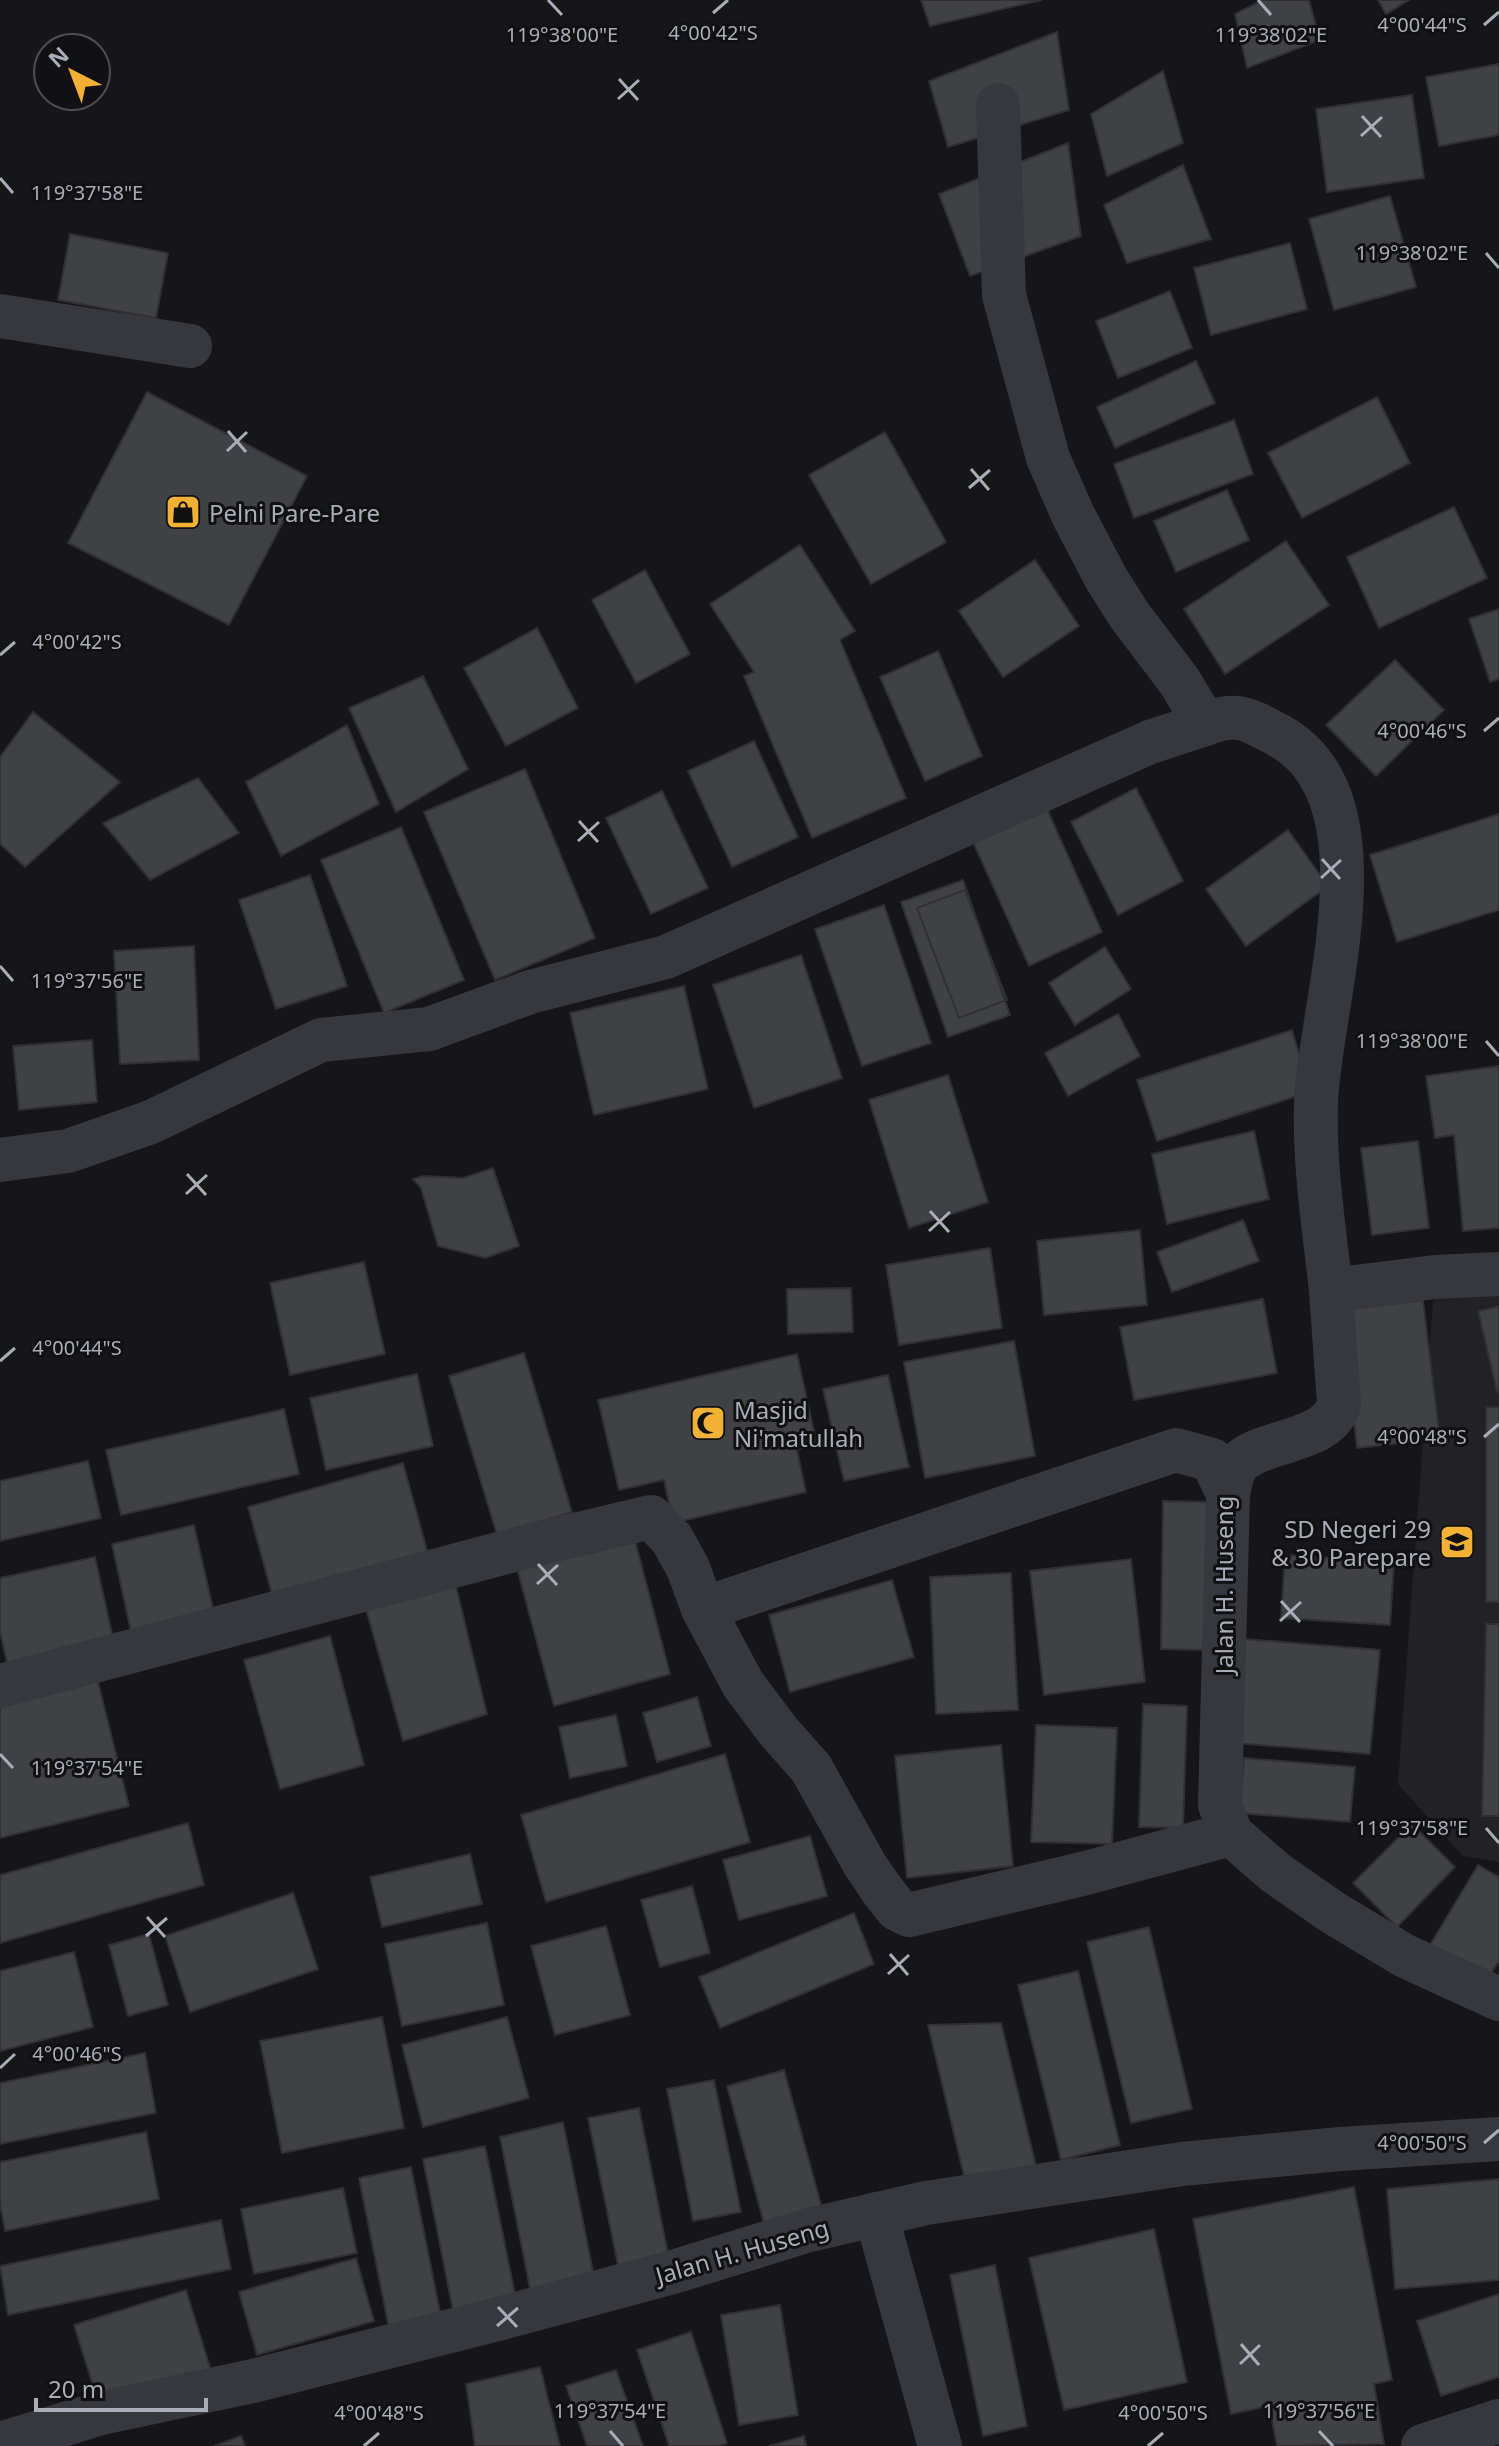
<svg xmlns="http://www.w3.org/2000/svg" width="1499" height="2446" font-family="'Noto Sans',sans-serif">
  <rect width="100%" height="100%" fill="#161618"/>
  <!-- built -->
  <path fill="#222225" d="M1499 1286V1862L1463 1856 1398 1784 1433 1300Z"/>
  <!-- building -->
  <path fill="#404145" stroke="#303034" stroke-width="2" d="M921 0H1042L930 26Z
    M1262 0H1309L1320 40 1247 68 1235 14Z
    M1378 0H1409L1386 14Z
    M1057 32 1069 110 948 147 929 81Z
    M1499 64V135L1439 146 1426 77Z
    M1163 71 1183 143 1107 176 1091 114Z
    M1412 95 1424 178 1327 192 1316 109Z
    M1068 143 1081 236 970 276 939 194Z
    M1183 165 1211 239 1127 263 1104 205Z
    M1390 196 1416 287 1334 310 1309 219Z
    M70 234 168 253 156 318 58 300Z
    M1290 243 1307 309 1211 335 1194 268Z
    M1170 291 1192 348 1118 378 1096 321Z
    M1196 361 1215 403 1115 448 1097 407Z
    M147 392 307 476 229 625 68 543Z
    M1377 397 1410 463 1302 518 1268 453Z
    M1234 420 1253 474 1134 518 1114 464Z
    M885 432 946 542 871 584 809 475Z
    M1227 490 1249 540 1176 572 1154 521Z
    M1454 507 1487 578 1379 628 1347 557Z
    M1286 541 1329 605 1225 674 1184 609Z
    M800 545 855 631 840 640 906 798 812 838 744 676 754 672 710 604Z
    M1035 560 1079 626 1003 677 959 611Z
    M645 570 690 654 636 683 592 600Z
    M1499 609V679L1490 682 1469 619Z
    M537 628 578 708 506 746 464 668Z
    M938 651 982 756 925 781 880 677Z
    M1395 660 1444 710 1376 776 1326 725Z
    M423 676 468 769 396 812 349 708Z
    M33 712 120 782 25 867 0 844V757Z
    M347 725 379 804 281 856 246 782Z
    M754 741 798 837 732 867 688 771Z
    M525 769 595 938 495 980 424 812Z
    M198 778 239 833 150 880 103 823Z
    M1136 788 1183 881 1118 915 1071 822Z
    M662 791 708 888 651 914 606 818Z
    M1047 809 1102 932 1029 966 973 842Z
    M1499 814V910L1397 942 1370 855Z
    M401 827 464 980 384 1013 321 860Z
    M1288 830 1328 886 1246 946 1206 889Z
    M310 875 347 986 276 1009 239 900Z
    M963 880 1010 1015 948 1037 901 902Z
    M965 890 1007 1000 959 1018 917 908Z
    M884 905 931 1043 862 1066 815 929Z
    M194 946 199 1060 120 1064 114 951Z
    M1105 947 1131 989 1075 1025 1049 983Z
    M801 955 842 1078 754 1108 713 985Z
    M684 986 708 1089 594 1115 570 1013Z
    M1118 1014 1140 1056 1068 1096 1045 1053Z
    M1292 1030 1310 1092 1157 1141 1137 1080Z
    M92 1040 97 1102 19 1110 13 1046Z
    M1499 1066V1228L1463 1231 1454 1135 1435 1138 1426 1076Z
    M948 1075 988 1202 909 1228 869 1100Z
    M1254 1131 1269 1199 1167 1224 1152 1154Z
    M1418 1141 1429 1228 1372 1235 1361 1148Z
    M493 1168 519 1246 485 1258 438 1246 421 1188 413 1179 424 1176 463 1178Z
    M1243 1220 1259 1261 1172 1292 1157 1252Z
    M1140 1230 1147 1305 1044 1315 1037 1241Z
    M990 1248 1002 1328 899 1345 886 1265Z
    M364 1262 385 1354 290 1375 270 1283Z
    M851 1288 853 1332 788 1334 787 1289Z
    M1263 1299 1277 1373 1134 1400 1120 1327Z
    M1423 1300 1440 1439 1357 1448 1341 1310Z
    M1499 1306V1391L1497 1392 1478 1311Z
    M1014 1341 1035 1456 925 1478 904 1362Z
    M524 1353 572 1512 497 1535 449 1376Z
    M797 1354 817 1445 797 1450 806 1492 673 1523 664 1480 619 1490 598 1400Z
    M417 1374 433 1446 326 1470 310 1398Z
    M888 1375 909 1467 844 1481 823 1389Z
    M1486 1407H1499V1602H1486Z
    M284 1409 299 1474 121 1515 106 1450Z
    M88 1461 101 1518 0 1541V1481Z
    M403 1463 430 1561 275 1605 248 1507Z
    M1163 1501 1209 1502 1207 1650 1161 1649Z
    M194 1525 214 1613 131 1632 112 1544Z
    M632 1529 670 1674 554 1706 515 1561Z
    M1285 1555 1394 1562 1390 1625 1281 1618Z
    M95 1557 113 1638 7 1663 0 1632V1578Z
    M1131 1559 1145 1682 1044 1695 1030 1571Z
    M1011 1573 1018 1710 936 1714 930 1577Z
    M454 1578 487 1714 403 1741 363 1598Z
    M892 1580 914 1657 790 1692 769 1615Z
    M1486 1624H1499V1816H1482Z
    M330 1636 364 1765 280 1789 244 1660Z
    M1245 1639 1380 1650 1370 1754 1235 1743Z
    M95 1670 129 1806 0 1838V1694Z
    M697 1697 711 1746 657 1762 643 1713Z
    M1143 1704 1187 1706 1183 1828 1139 1827Z
    M616 1715 627 1766 570 1778 559 1727Z
    M1036 1725 1117 1728 1112 1844 1031 1842Z
    M1001 1745 1013 1866 907 1878 895 1756Z
    M725 1754 750 1842 546 1902 521 1815Z
    M1244 1758 1355 1767 1350 1822 1239 1813Z
    M188 1823 204 1885 0 1943V1875Z
    M1412 1824 1455 1867 1397 1927 1353 1883Z
    M810 1836 827 1896 739 1920 723 1860Z
    M470 1854 482 1904 382 1927 370 1877Z
    M1478 1865 1499 1877V1961L1488 1978 1430 1945Z
    M692 1886 710 1953 660 1967 641 1900Z
    M293 1893 318 1969 190 2012 165 1936Z
    M854 1913 874 1964 720 2028 699 1977Z
    M487 1923 504 2005 402 2026 385 1944Z
    M606 1926 630 2015 555 2035 531 1946Z
    M1149 1927 1192 2109 1131 2123 1087 1942Z
    M149 1934 168 2005 128 2016 109 1945Z
    M74 1952 93 2027 0 2051V1971Z
    M1078 1971 1120 2145 1061 2160 1018 1985Z
    M382 2017 404 2128 282 2153 260 2041Z
    M507 2017 529 2098 423 2127 402 2045Z
    M1001 2023 1039 2178 969 2197 928 2025Z
    M145 2053 156 2113 0 2144V2083Z
    M784 2070 824 2215 766 2231 727 2086Z
    M714 2080 741 2212 693 2221 667 2089Z
    M639 2108 670 2264 620 2275 588 2118Z
    M563 2122 596 2286 532 2299 500 2137Z
    M146 2132 159 2199 5 2231 0 2204V2162Z
    M485 2146 517 2304 454 2316 423 2159Z
    M411 2167 442 2322 390 2333 359 2178Z
    M1499 2179V2280L1395 2289 1387 2189Z
    M1354 2187 1392 2380 1374 2384 1384 2444 1277 2446 1269 2406 1231 2414 1193 2219Z
    M343 2188 357 2253 254 2274 241 2209Z
    M221 2220 231 2269 8 2315 0 2266Z
    M1154 2229 1187 2382 1064 2410 1029 2258Z
    M356 2258 374 2321 257 2355 239 2292Z
    M995 2265 1027 2426 983 2436 950 2275Z
    M186 2290 213 2377 101 2411 74 2325Z
    M1499 2294V2377L1441 2396 1417 2321Z
    M780 2305 798 2415 739 2425 721 2315Z
    M691 2332 727 2443 718 2446H669L637 2350Z
    M540 2367 560 2446H475L466 2384Z
    M616 2370 643 2446H587L566 2386Z
    M241 2436 245 2446H214Z
    M804 2436 806 2446H769Z"/>
  <g fill="none" stroke-linecap="round" stroke-linejoin="round">
    <!-- minor -->
    <path stroke="#37383d" stroke-width="44" d="M0 316 190 346
      M1205 724C1238 711 1249 720 1278 735 1392 797 1320 1001 1316 1102 1314 1165 1324 1228 1331 1290
      M0 1160 68 1151 151 1122 321 1040 429 1029 530 992 666 957 1150 742 1205 724 1180 682 1130 616 1107 580 1073 515 1048 458 1004 295 998 105
      M1228 1494C1230 1486 1231 1476 1235 1469 1250 1438 1326 1447 1339 1405L1331 1290 1435 1277 1499 1274
      M703 1609 1176 1450 1212 1460 1228 1494 1220 1805 1231 1834 1276 1873 1332 1912 1405 1956 1499 1999
      M0 1686 533 1545 651 1517 672 1539 688 1568 703 1609 743 1684 779 1732 811 1768 865 1865 882 1890 897 1909 909 1915 1082 1874 1231 1834
      M876 2214 940 2446
      M0 2444 101 2413 253 2381 494 2320 673 2272 809 2230 926 2203 1182 2164 1340 2149 1499 2139
      M1423 2446 1499 2421"/>
  </g>
  <!-- ticks -->
  <path fill="none" stroke="#a8adb8" stroke-width="3" d="M548 0 562 15M1258 0 1271 15M713 13 728 0M1484 25 1499 12M619 79 638 100M618 99 639 80M1362 116 1381 137M1361 136 1382 117M0 178 13 193M1486 253 1499 268M228 431 246 452M227 451 247 432M971 469 989 490M969 488 990 470M0 655 15 642M1484 731 1499 718M579 821 598 842M578 841 599 822M1322 859 1340 879M1321 878 1341 860M0 966 13 981M1486 1041 1499 1056M187 1174 206 1195M186 1194 207 1175M930 1211 949 1232M929 1231 950 1212M0 1361 15 1348M1484 1437 1499 1424M538 1564 557 1585M537 1584 558 1565M1281 1601 1300 1622M1280 1621 1301 1602M0 1754 13 1768M1486 1828 1499 1843M147 1917 165 1937M146 1936 167 1918M890 1954 908 1975M888 1974 909 1955M0 2068 15 2054M1484 2143 1499 2130M498 2307 517 2327M497 2326 518 2308M1241 2344 1259 2365M1240 2364 1260 2345M610 2431 623 2446M1319 2431 1333 2446M364 2446 379 2433M1148 2446 1163 2433"/>
  <!-- icons -->
  <defs>
    <g id="shop-square" transform="scale(1.8)"><rect x="-9" y="-9" width="18" height="18" rx="4" fill="#f2b134" stroke="#111113"/><path d="M-5-2.5h2.3a2.7 3.5 0 0 1 5.4 0H5L5.5 6h-11ZM-1.5-2.5h3a1.5 2.3 0 0 0-3 0Z" fill="#111"/></g>
    <g id="mosque-square" transform="scale(1.8)"><rect x="-9" y="-9" width="18" height="18" rx="4" fill="#f2b134" stroke="#111113"/><path d="M3.5-4.9A6 6 0 1 0 3.5 4.9A5 5 0 1 1 3.5-4.9Z" fill="#111"/></g>
    <g id="school-square" transform="scale(1.8)"><rect x="-9" y="-9" width="18" height="18" rx="4" fill="#f2b134" stroke="#111113"/><path d="M0-5L7-2L0 1L-7-2ZM-4 1L0 2.5L4 1V4Q0 6-4 4Z" fill="#111"/></g>
  </defs>
  <g fill-rule="evenodd">
    <use href="#shop-square" x="183" y="512"/>
    <use href="#mosque-square" x="708" y="1423"/>
    <use href="#school-square" x="1457" y="1542"/>
  </g>
  <g text-anchor="middle" dominant-baseline="central" stroke-width="6" stroke-linejoin="round" paint-order="stroke">
    <!-- poi labels -->
    <g font-size="24" fill="#a8adb8" stroke="#111113" text-anchor="start">
      <text x="209" y="512">Pelni Pare-Pare</text>
      <text x="734" y="1409">Masjid<tspan x="734" dy="28">Ni'matullah</tspan></text>
      <text x="1431" y="1528" text-anchor="end">SD Negeri 29<tspan x="1431" dy="28">&amp; 30 Parepare</tspan></text>
    </g>
    <!-- street labels -->
    <g font-size="24" fill="#a8adb8" stroke="#111113">
      <text transform="translate(1223 1585) rotate(-90)">Jalan H. Huseng</text>
      <text transform="translate(742 2251) rotate(-16)">Jalan H. Huseng</text>
    </g>
  </g>
  <g font-size="20" text-anchor="middle" fill="#a8adb8" stroke="#111113" stroke-width="6" stroke-linejoin="round" paint-order="stroke">
    <text x="1422" y="32">4°00'44"S</text>
    <text x="713" y="40">4°00'42"S</text>
    <text x="562" y="42">119°38'00"E</text>
    <text x="1271" y="42">119°38'02"E</text>
    <text x="87" y="200">119°37'58"E</text>
    <text x="1412" y="260">119°38'02"E</text>
    <text x="77" y="649">4°00'42"S</text>
    <text x="1422" y="738">4°00'46"S</text>
    <text x="87" y="988">119°37'56"E</text>
    <text x="1412" y="1048">119°38'00"E</text>
    <text x="77" y="1355">4°00'44"S</text>
    <text x="1422" y="1444">4°00'48"S</text>
    <text x="87" y="1775">119°37'54"E</text>
    <text x="1412" y="1835">119°37'58"E</text>
    <text x="77" y="2061">4°00'46"S</text>
    <text x="1422" y="2150">4°00'50"S</text>
    <text x="610" y="2418">119°37'54"E</text>
    <text x="1319" y="2418">119°37'56"E</text>
    <text x="379" y="2420">4°00'48"S</text>
    <text x="1163" y="2420">4°00'50"S</text>
  </g>
  <!-- north arrow -->
  <g transform="translate(72 72) rotate(318)"><circle r="38" fill="#111113" stroke="#4d4f55" stroke-width="2"/>
  <path d="M0-6L14 30L0 20L-14 30Z" fill="#f2b134"/>
  <text y="-12" font-size="22" font-weight="bold" text-anchor="middle" fill="#a8adb8">N</text>
  </g>
  <!-- scale -->
  <path d="M36 2398v12h170v-12" fill="none" stroke="#a8adb8" stroke-width="4"/>
  <text x="48" y="2398" font-size="24" fill="#a8adb8" stroke="#111113" stroke-width="6" paint-order="stroke">20 m</text>
</svg>
